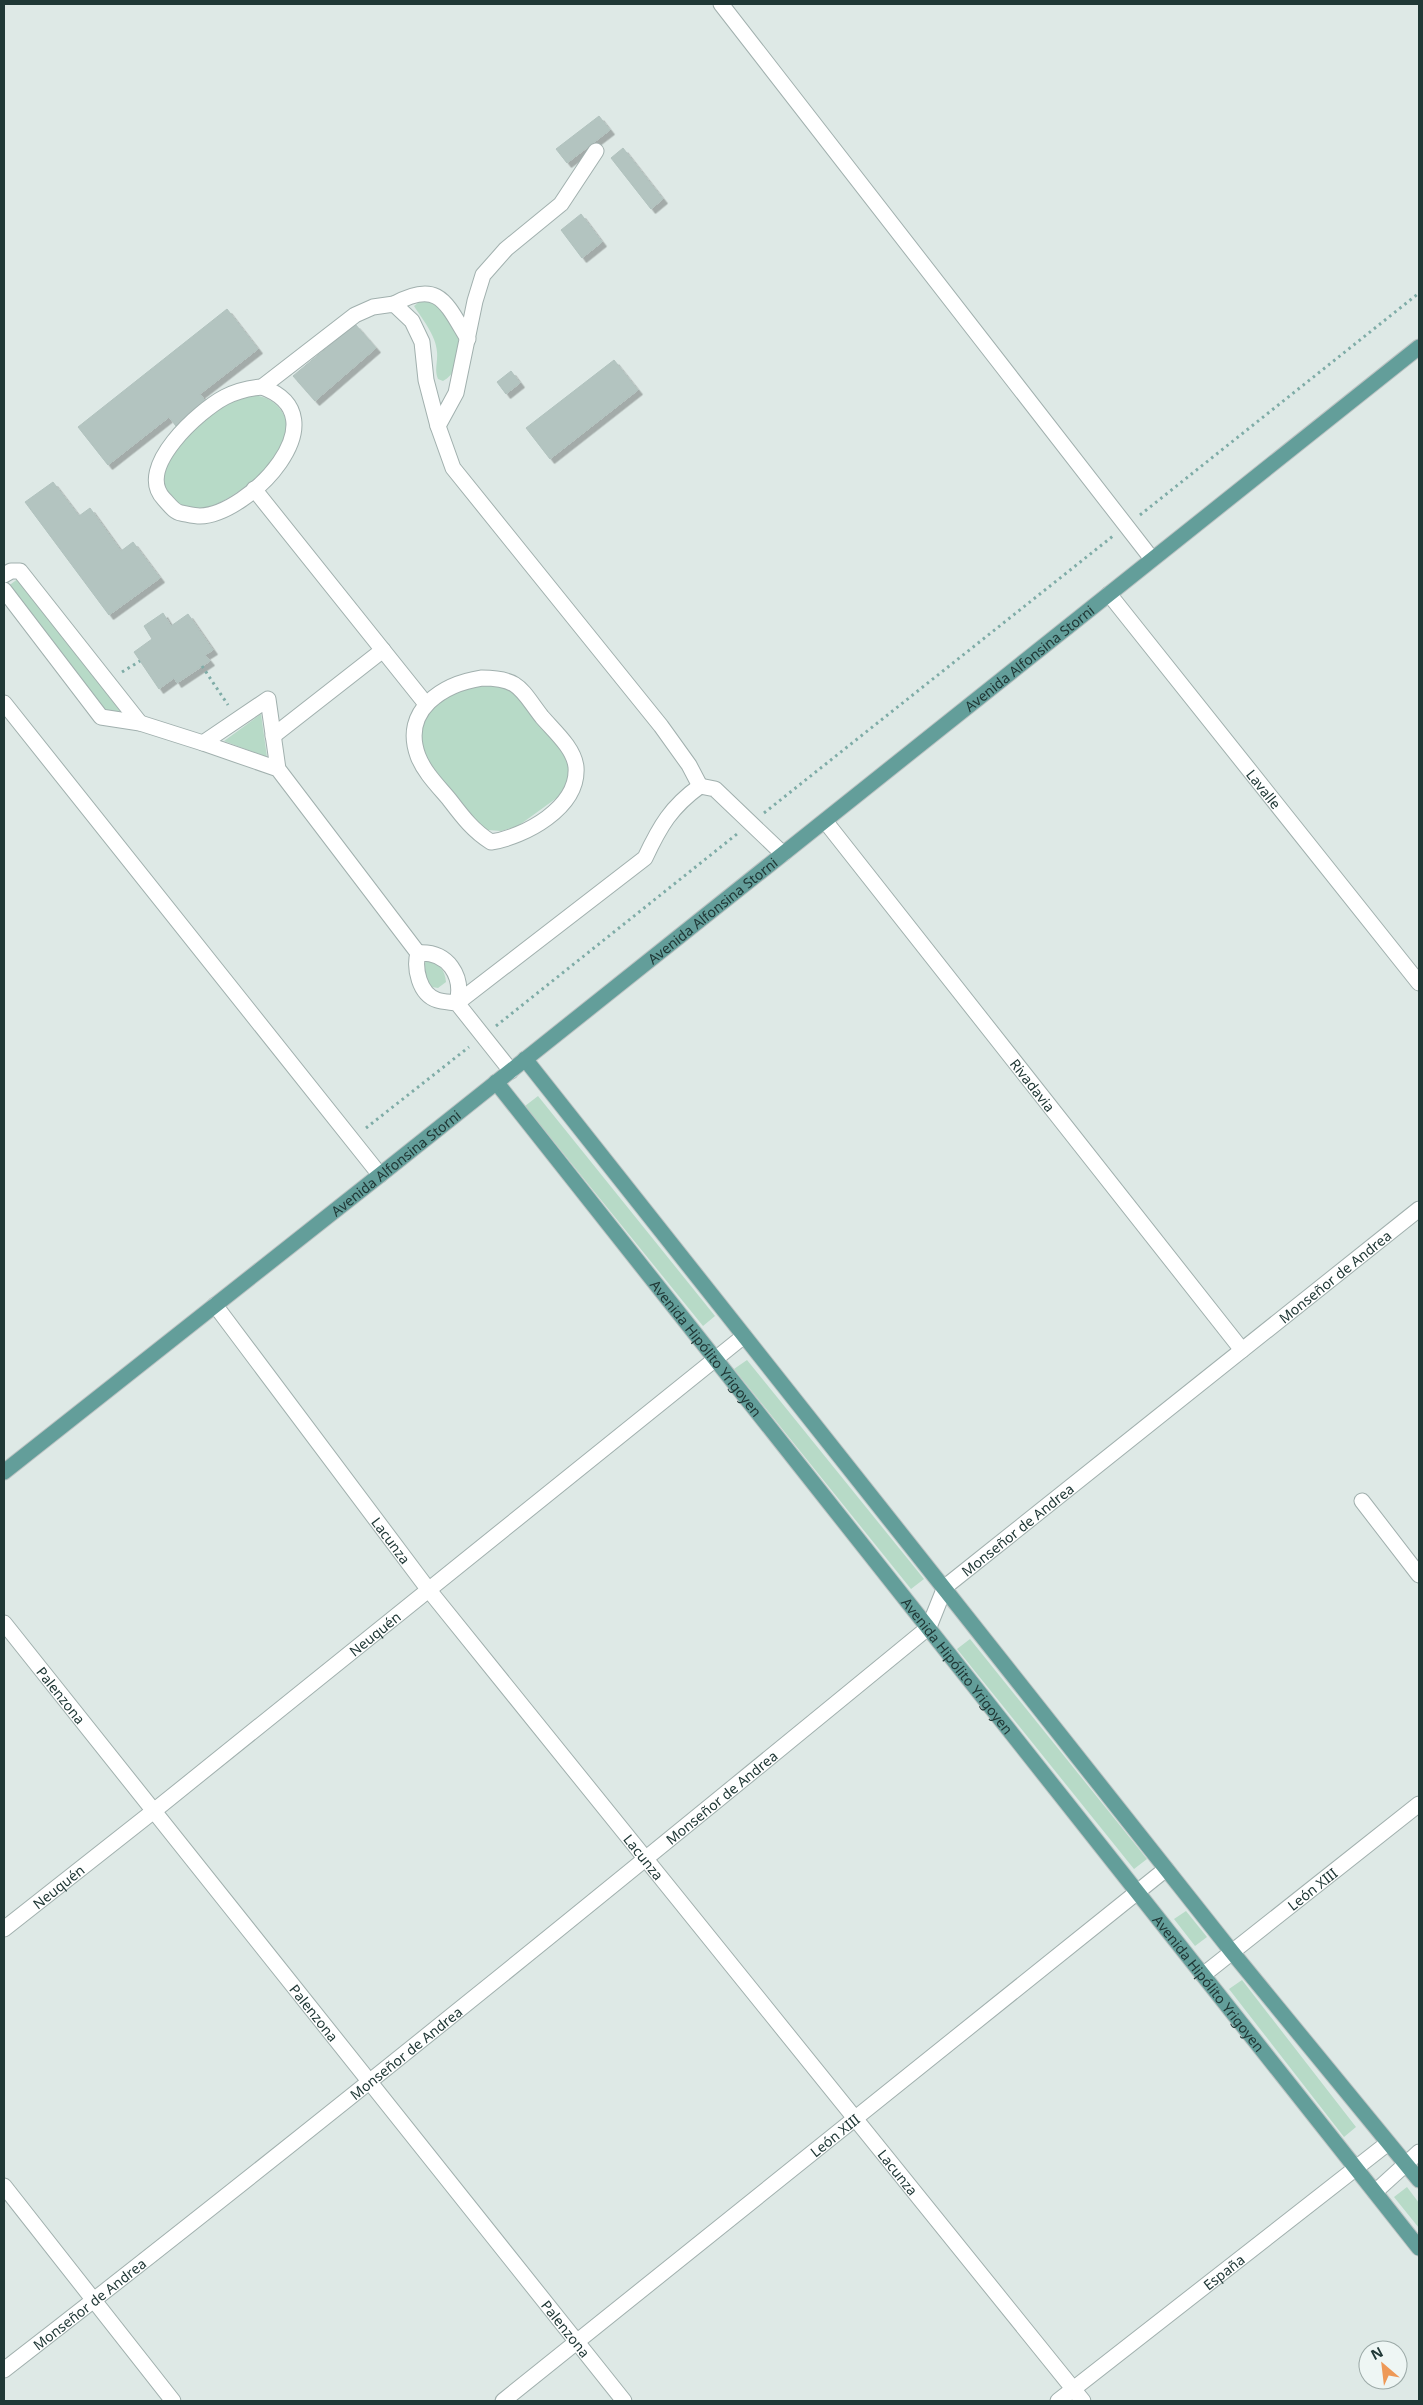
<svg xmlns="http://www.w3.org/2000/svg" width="1423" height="2405" font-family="'Noto Sans',sans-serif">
  <defs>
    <filter id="shadow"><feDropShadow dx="4.5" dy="4.5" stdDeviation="0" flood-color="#0004"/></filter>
  </defs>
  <rect width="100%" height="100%" fill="#dee9e6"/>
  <!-- green -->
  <path fill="#b7dac7" d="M423 299 437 300C443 310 453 320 456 331 462 348 460 372 443 381L438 379C434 370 438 362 437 352 436 335 422 319 414 306Z
    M254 395C267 397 277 402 284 415 304 452 235 498 206 509 198 512 188 509 181 505 131 476 205 416 232 402 238 399 247 397 254 395Z
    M19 578 124 716 105 713 7 587Z
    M486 683 514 689 562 749 568 764V781L558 797 518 826 501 831 488 830 475 822 431 768 418 737 422 720 433 705 451 691Z
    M261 714 267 757 224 741Z
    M427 961C439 964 445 969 446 982L438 988 432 987 426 981 423 964Z
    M538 1096 715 1316 703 1326 525 1106Z
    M747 1360 924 1579 911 1589 734 1369Z
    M970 1639 1147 1859 1134 1869 957 1649Z
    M1186 1911 1207 1937 1195 1946 1174 1919Z
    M1242 1980 1356 2127 1344 2137 1229 1989Z
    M1407 2187 1419 2203V2228L1394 2197Z"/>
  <!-- building -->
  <path fill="#b3c4c0" stroke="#b1c2be" filter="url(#shadow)" d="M599 116 610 130 567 163 556 149Z
    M623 148 663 199 651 209 611 158Z
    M581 214 602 242 582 258 561 230Z
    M227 309 258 349 200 394 209 406 179 430 169 417 108 465 78 427Z
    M355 324 376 348 315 401 293 376Z
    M614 360 638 390 550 459 526 428Z
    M511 371 520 383 506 394 497 382Z
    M53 482 79 516 90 508 121 551 133 542 160 578 109 615 25 502Z
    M163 613 171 626 188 614 213 650 205 655 210 661 177 683 174 678 159 689 134 652 152 639 144 626Z"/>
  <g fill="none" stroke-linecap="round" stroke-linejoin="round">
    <!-- minor casing -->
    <g stroke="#a1b0ae" stroke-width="17">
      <g id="minor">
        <path d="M721 4 1152 559"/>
        <path d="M394 304C439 279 446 303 468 339"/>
        <path d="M262 387 355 315 373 307 394 304 412 321 422 342 426 380 438 426 453 468 661 726 689 765 700 786"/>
        <path d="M262 387C344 417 248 515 200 516 194 516 187 514 181 513 174 512 169 504 164 499 134 468 200 410 225 397 237 391 249 388 262 387Z"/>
        <path d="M438 426 456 393 475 301 483 275 506 249 561 204 596 151"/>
        <path d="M254 489 426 704"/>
        <path d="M4 575 11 571H20L140 723"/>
        <path d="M4 590 101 717 140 723 203 743"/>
        <path id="s1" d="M1109 594 1419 983"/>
        <path d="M482 678C520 678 521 690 542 717 554 731 574 748 576 767 579 808 524 837 491 842 473 831 462 816 449 799 438 786 424 772 418 756 401 710 443 684 482 678Z"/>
        <path d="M4 703 380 1175"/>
        <path d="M273 736 383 650"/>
        <path d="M278 769 203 743 268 699 278 769 418 953"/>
        <path id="s2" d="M825 821 1242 1350"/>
        <path d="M457 1003 645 858C660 826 671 807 700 786L715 789 783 854"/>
        <path d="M457 1003C464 976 448 951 418 953 414 968 419 994 437 1000 443 1002 451 1002 457 1003L511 1071"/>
        <path id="s3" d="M215 1305 428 1589 1083 2401"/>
        <path d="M1362 1501 1419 1575"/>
        <path id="s4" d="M4 1623 624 2401"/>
        <path id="s5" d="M4 1929 155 1810 744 1336"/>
        <path id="s6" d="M1203 1975 1419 1804"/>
        <path d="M4 2186 173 2401"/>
        <path d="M1375 2192 1419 2152"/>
        <path id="s7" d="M4 2370C316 2128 623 1878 929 1627L945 1587 1419 1209"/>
        <path id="s8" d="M503 2401 1166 1869"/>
        <path id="s9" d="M1058 2401 1388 2143"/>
      </g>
    </g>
    <!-- major casing -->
    <g stroke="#bcc3c3" stroke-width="17">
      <g id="major">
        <path d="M525 1059 1232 1952 1419 2180"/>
        <path id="s10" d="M496 1082 1419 2248"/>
        <path id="s11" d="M4 1472 380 1175 1419 347"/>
      </g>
    </g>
    <!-- path -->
    <path stroke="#7faca7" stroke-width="3" stroke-dasharray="2.5 4" stroke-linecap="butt" d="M1140 515 1419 293
      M202 666 228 705
      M122 672 140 661
      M764 813 1113 536
      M496 1026 737 834
      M366 1128 469 1047"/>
    <!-- minor -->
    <use href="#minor" stroke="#fff" stroke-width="15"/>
    <!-- major -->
    <use href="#major" stroke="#639e9a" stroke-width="15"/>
  </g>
  <g text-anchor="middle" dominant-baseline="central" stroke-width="4.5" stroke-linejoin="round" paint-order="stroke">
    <!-- street labels -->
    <g font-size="14" fill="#203836" stroke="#eef6f4">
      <text stroke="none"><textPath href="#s11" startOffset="1309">Avenida Alfonsina Storni</textPath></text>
      <text stroke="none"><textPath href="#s1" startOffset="249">Lavalle</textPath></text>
      <text stroke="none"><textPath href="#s11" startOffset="904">Avenida Alfonsina Storni</textPath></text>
      <text stroke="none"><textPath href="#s2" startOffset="336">Rivadavia</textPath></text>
      <text stroke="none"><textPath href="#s11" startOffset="499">Avenida Alfonsina Storni</textPath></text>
      <text stroke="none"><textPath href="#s7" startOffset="1728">Monseñor de Andrea</textPath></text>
      <text stroke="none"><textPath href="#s10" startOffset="339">Avenida Hipólito Yrigoyen</textPath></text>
      <text stroke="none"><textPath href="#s7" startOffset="1322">Monseñor de Andrea</textPath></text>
      <text stroke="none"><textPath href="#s3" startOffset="294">Lacunza</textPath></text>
      <text stroke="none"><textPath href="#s5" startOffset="474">Neuquén</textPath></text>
      <text stroke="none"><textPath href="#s10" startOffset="744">Avenida Hipólito Yrigoyen</textPath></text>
      <text stroke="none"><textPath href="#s4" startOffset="92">Palenzona</textPath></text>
      <text stroke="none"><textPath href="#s7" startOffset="918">Monseñor de Andrea</textPath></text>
      <text stroke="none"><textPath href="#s3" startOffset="699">Lacunza</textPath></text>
      <text stroke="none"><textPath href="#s5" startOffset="69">Neuquén</textPath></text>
      <text stroke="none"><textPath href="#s6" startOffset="139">León XIII</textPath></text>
      <text stroke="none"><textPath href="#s10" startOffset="1149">Avenida Hipólito Yrigoyen</textPath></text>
      <text stroke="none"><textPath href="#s4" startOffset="498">Palenzona</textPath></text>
      <text stroke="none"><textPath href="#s7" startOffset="512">Monseñor de Andrea</textPath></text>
      <text stroke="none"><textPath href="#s8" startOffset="425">León XIII</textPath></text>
      <text stroke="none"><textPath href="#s3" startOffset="1104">Lacunza</textPath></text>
      <text stroke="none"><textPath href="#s9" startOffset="210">España</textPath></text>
      <text stroke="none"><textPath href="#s7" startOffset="108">Monseñor de Andrea</textPath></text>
      <text stroke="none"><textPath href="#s4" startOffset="902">Palenzona</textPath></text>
    </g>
  </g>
  <!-- border -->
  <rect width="1423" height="2405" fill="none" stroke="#203836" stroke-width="10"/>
  <!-- north arrow -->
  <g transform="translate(1383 2365) rotate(332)"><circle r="24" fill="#eef6f4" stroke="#9caaa8"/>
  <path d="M0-4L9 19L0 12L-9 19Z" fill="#ee9957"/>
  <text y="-8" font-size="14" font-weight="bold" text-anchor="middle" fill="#203836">N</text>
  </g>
</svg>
